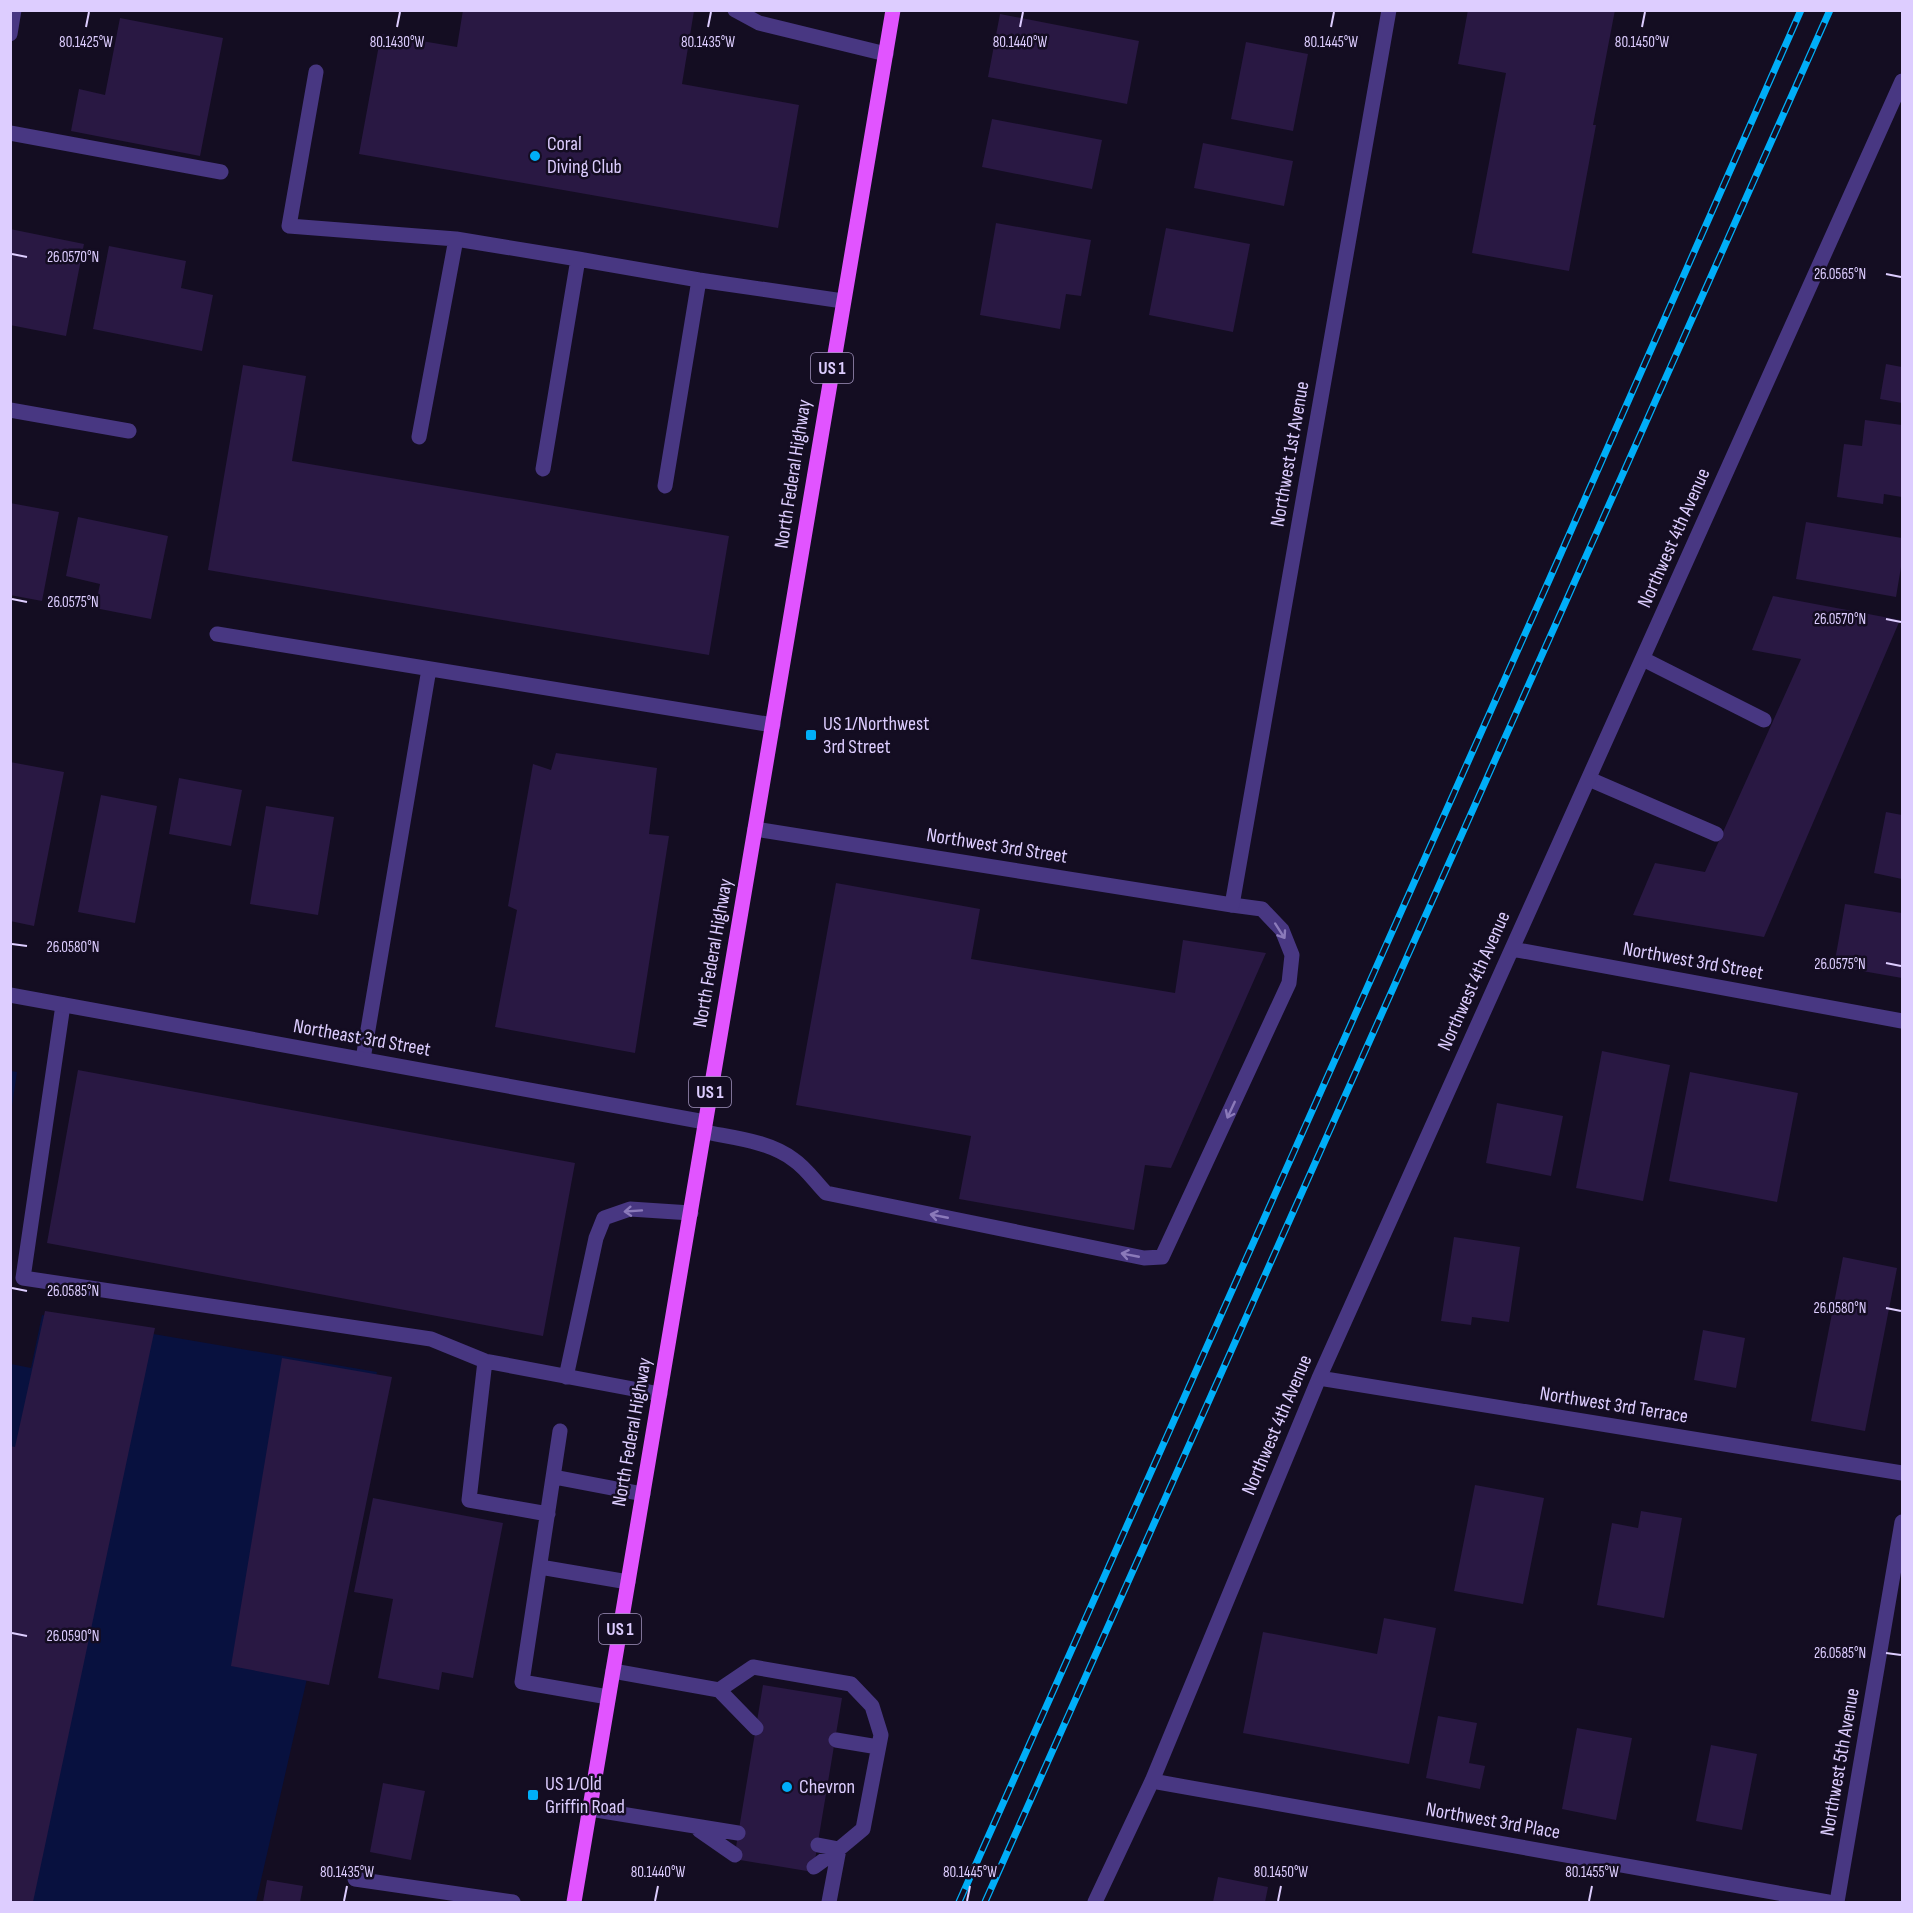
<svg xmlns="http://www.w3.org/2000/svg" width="1913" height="1913" font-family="'Sofia Sans Condensed',sans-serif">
  <rect width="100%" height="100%" fill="#140d22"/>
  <!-- water -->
  <path fill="#08113f" d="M11 1071 17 1072 11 1113 10 1071Z
    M42 1315 377 1372 256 1902H11V1364L31 1368Z"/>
  <!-- building -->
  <path fill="#291843" d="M463 10 694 11 682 84 799 105 778 228 359 154 381 34 457 47Z
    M1468 10H1615L1593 125H1596L1569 271 1472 253 1506 73 1458 64Z
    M1000 14 1139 41 1127 104 988 77Z
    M120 18 223 38 200 156 71 131 79 89 105 95Z
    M1246 42 1308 54 1293 131 1231 119Z
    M992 119 1102 140 1092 189 982 167Z
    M1203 143 1293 161 1284 206 1194 188Z
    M996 223 1091 240 1081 296 1066 294 1060 329 980 315Z
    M1166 228 1250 244 1233 332 1149 315Z
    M10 229 84 244 66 336 10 325Z
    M109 246 186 261 181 288 213 295 202 351 93 329Z
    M1886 364 1902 367V403L1880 399Z
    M243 365 306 376 292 461 729 536 709 655 208 570Z
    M1865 420 1902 425V497L1884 494 1883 504 1837 497 1844 444 1862 446Z
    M10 503 59 512 42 601 10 595Z
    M78 517 168 536 151 619 95 608 100 584 66 576Z
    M1806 522 1902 538V561L1896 597 1796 579Z
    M1773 596 1900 620 1764 937 1633 915 1655 863 1705 872 1801 659 1752 650Z
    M556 753 657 768 649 834 669 836 635 1053 495 1027 517 910 508 906 533 764 551 770Z
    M10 762 64 772 34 926 10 921Z
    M179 778 242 790 231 846 169 834Z
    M101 795 157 806 135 923 78 912Z
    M266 806 334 817 318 915 250 904Z
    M1886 812 1902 815V879L1874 873Z
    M836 883 980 909 971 959 1175 993 1183 940 1266 953 1171 1168 1145 1165 1134 1230 959 1199 971 1136 796 1105Z
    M1845 904 1902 913V978L1834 966Z
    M1602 1051 1670 1065 1643 1201 1576 1188Z
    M78 1070 575 1163 543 1336 47 1243Z
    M1690 1072 1798 1093 1777 1202 1669 1181Z
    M1497 1103 1563 1116 1551 1176 1486 1163Z
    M1454 1237 1520 1247 1509 1322 1472 1317 1471 1325 1441 1321Z
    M1843 1257 1897 1268 1865 1431 1811 1421Z
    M45 1311 155 1328 33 1902H10V1446L15 1447Z
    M1703 1330 1745 1338 1736 1388 1694 1380Z
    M282 1358 392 1377 329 1685 231 1666Z
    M1475 1485 1544 1498 1523 1604 1454 1591Z
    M373 1498 503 1523 473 1678 442 1672 439 1690 378 1678 393 1599 354 1592Z
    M1641 1511 1682 1518 1664 1618 1597 1605 1612 1523 1638 1528Z
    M1384 1618 1436 1628 1409 1764 1243 1733 1263 1632 1377 1654Z
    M763 1685 842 1698 813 1872 734 1859Z
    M1438 1716 1477 1723 1469 1763 1485 1766 1480 1789 1426 1778Z
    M1577 1728 1632 1738 1616 1820 1562 1809Z
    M1711 1745 1757 1754 1742 1830 1696 1821Z
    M383 1783 425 1791 411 1860 370 1852Z
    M1218 1877 1268 1887 1265 1902H1213Z
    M267 1880 303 1886 300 1902H263Z"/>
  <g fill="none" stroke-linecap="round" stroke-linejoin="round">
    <!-- service -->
    <path stroke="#483782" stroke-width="15" d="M735 10 759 23 886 54
      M316 72 289 226 456 239 578 259
      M10 133 221 172
      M419 437 456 239
      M543 469 578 259 699 280 843 301
      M665 486 699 280
      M217 634 773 725
      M1643 659 1764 720
      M1589 779 1716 834
      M63 1005 23 1278 431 1339 485 1361 660 1394
      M363 1059 429 669
      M705 1132C734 1138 769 1141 794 1160 806 1168 816 1183 826 1193L1144 1258 1162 1257 1289 983 1292 955 1282 930 1262 909 1232 905
      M485 1361 469 1500 548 1514
      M566 1377 596 1238 604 1218 630 1209 691 1213
      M560 1431 522 1682 608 1697
      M554 1477 643 1494
      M540 1567 628 1582
      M613 1671 719 1690 753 1667 851 1684 872 1706 881 1735 863 1829 839 1849 829 1902
      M719 1690 756 1728
      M836 1740 878 1747
      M590 1809 738 1833
      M699 1830 735 1855
      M818 1845 839 1849
      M814 1867 839 1849
      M355 1879 513 1902"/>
    <!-- minor -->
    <path stroke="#483782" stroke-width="15" d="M10 34 14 10
      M10 410 129 431
      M755 829 1232 905 1389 10
      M1512 949 1902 1021
      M10 995 705 1122
      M1319 1378 1902 1473
      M1152 1781 1828 1902
      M1095 1902 1152 1781 1319 1378 1902 81
      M1837 1902 1902 1522"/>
    <!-- primary -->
    <path stroke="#e154ff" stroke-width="15" d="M574 1902 893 10"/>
    <!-- rail casing -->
    <g stroke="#00aef8" stroke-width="7">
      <path id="rail" d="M959 1902 1550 578 1801 10
        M985 1902 1830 10"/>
    </g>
    <!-- rail -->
    <use href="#rail" stroke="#140d22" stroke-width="4.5" stroke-dasharray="14" stroke-linecap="butt"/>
  </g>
  <!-- one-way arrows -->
  <defs><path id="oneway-shaft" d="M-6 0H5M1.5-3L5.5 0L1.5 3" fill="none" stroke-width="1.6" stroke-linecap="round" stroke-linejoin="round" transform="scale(1.5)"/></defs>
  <g stroke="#8b7aba">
    <use href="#oneway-shaft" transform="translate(1280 931) rotate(57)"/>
    <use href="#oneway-shaft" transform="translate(1231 1110) rotate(115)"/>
    <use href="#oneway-shaft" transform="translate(633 1211) rotate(176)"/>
    <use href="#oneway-shaft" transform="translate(939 1216) rotate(-169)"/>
    <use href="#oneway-shaft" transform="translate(1130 1255) rotate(-169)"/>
  </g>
  <!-- ticks -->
  <path fill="none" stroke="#ddcdff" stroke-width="2" d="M86 27 89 12M397 27 400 12M708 27 711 12M1020 27 1023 12M1331 27 1334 12M1642 27 1645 12M12 254 27 257M1886 274 1901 277M12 599 27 602M1886 619 1901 622M12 944 27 946M1886 963 1901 966M12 1288 27 1291M1886 1308 1901 1311M12 1633 27 1636M1886 1653 1901 1655M344 1901 347 1886M655 1901 658 1886M967 1901 970 1886M1278 1901 1281 1886M1589 1901 1592 1886"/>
  <!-- markers -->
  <g fill="#00aef8" stroke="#140d22" stroke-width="2">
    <circle cx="535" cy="156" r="6"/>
    <rect x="805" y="729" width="12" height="12" rx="3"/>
    <circle cx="787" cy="1787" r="6"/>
    <rect x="527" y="1789" width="12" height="12" rx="3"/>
  </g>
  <g text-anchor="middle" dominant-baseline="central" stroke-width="5" stroke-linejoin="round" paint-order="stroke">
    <!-- shield labels -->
    <g fill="#140d22" stroke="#a193bd" stroke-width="1.5">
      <rect x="811" y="353" width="42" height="30" rx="4.5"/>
      <rect x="689" y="1077" width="42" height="30" rx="4.5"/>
      <rect x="599" y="1614" width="42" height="30" rx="4.5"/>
    </g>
    <g font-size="18" font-weight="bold" fill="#ddcdff">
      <text x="832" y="368">US 1</text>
      <text x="710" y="1092">US 1</text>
      <text x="620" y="1629">US 1</text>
    </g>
    <!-- poi labels -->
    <g font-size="20" fill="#ddcdff" stroke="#140d22" text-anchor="start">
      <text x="547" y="144">Coral<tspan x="547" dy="23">Diving Club</tspan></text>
      <text x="823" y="724">US 1/Northwest<tspan x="823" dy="23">3rd Street</tspan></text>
      <text x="545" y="1784">US 1/Old<tspan x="545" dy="23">Griffin Road</tspan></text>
      <text x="799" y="1787">Chevron</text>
    </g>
    <!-- street labels -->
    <g font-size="20" fill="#ddcdff" stroke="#140d22">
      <text transform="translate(1290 454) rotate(-80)">Northwest 1st Avenue</text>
      <text transform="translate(793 474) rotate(-81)">North Federal Highway</text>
      <text transform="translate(1674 538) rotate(-66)">Northwest 4th Avenue</text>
      <text transform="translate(997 846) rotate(9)">Northwest 3rd Street</text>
      <text transform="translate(713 953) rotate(-80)">North Federal Highway</text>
      <text transform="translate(1693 961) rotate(10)">Northwest 3rd Street</text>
      <text transform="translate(1474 981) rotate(-66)">Northwest 4th Avenue</text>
      <text transform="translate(362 1038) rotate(10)">Northeast 3rd Street</text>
      <text transform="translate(1614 1405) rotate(9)">Northwest 3rd Terrace</text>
      <text transform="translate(1277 1425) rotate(-67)">Northwest 4th Avenue</text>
      <text transform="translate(632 1432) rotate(-80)">North Federal Highway</text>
      <text transform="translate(1840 1762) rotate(-80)">Northwest 5th Avenue</text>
      <text transform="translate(1493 1821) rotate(10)">Northwest 3rd Place</text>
    </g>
  </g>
  <g font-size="15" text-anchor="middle" fill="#ddcdff" stroke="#140d22" stroke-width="5" stroke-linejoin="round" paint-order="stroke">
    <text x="86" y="47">80.1425°W</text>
    <text x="397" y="47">80.1430°W</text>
    <text x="708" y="47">80.1435°W</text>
    <text x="1020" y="47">80.1440°W</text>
    <text x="1331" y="47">80.1445°W</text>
    <text x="1642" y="47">80.1450°W</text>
    <text x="73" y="262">26.0570°N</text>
    <text x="1840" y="279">26.0565°N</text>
    <text x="73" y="607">26.0575°N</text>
    <text x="1840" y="624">26.0570°N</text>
    <text x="73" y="952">26.0580°N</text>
    <text x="1840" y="969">26.0575°N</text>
    <text x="73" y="1296">26.0585°N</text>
    <text x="1840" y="1313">26.0580°N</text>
    <text x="73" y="1641">26.0590°N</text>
    <text x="1840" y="1658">26.0585°N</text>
    <text x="347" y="1877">80.1435°W</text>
    <text x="658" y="1877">80.1440°W</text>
    <text x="970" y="1877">80.1445°W</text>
    <text x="1281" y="1877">80.1450°W</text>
    <text x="1592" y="1877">80.1455°W</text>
  </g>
  <!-- border -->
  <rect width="1913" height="1913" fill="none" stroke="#ddcdff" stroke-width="24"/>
</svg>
